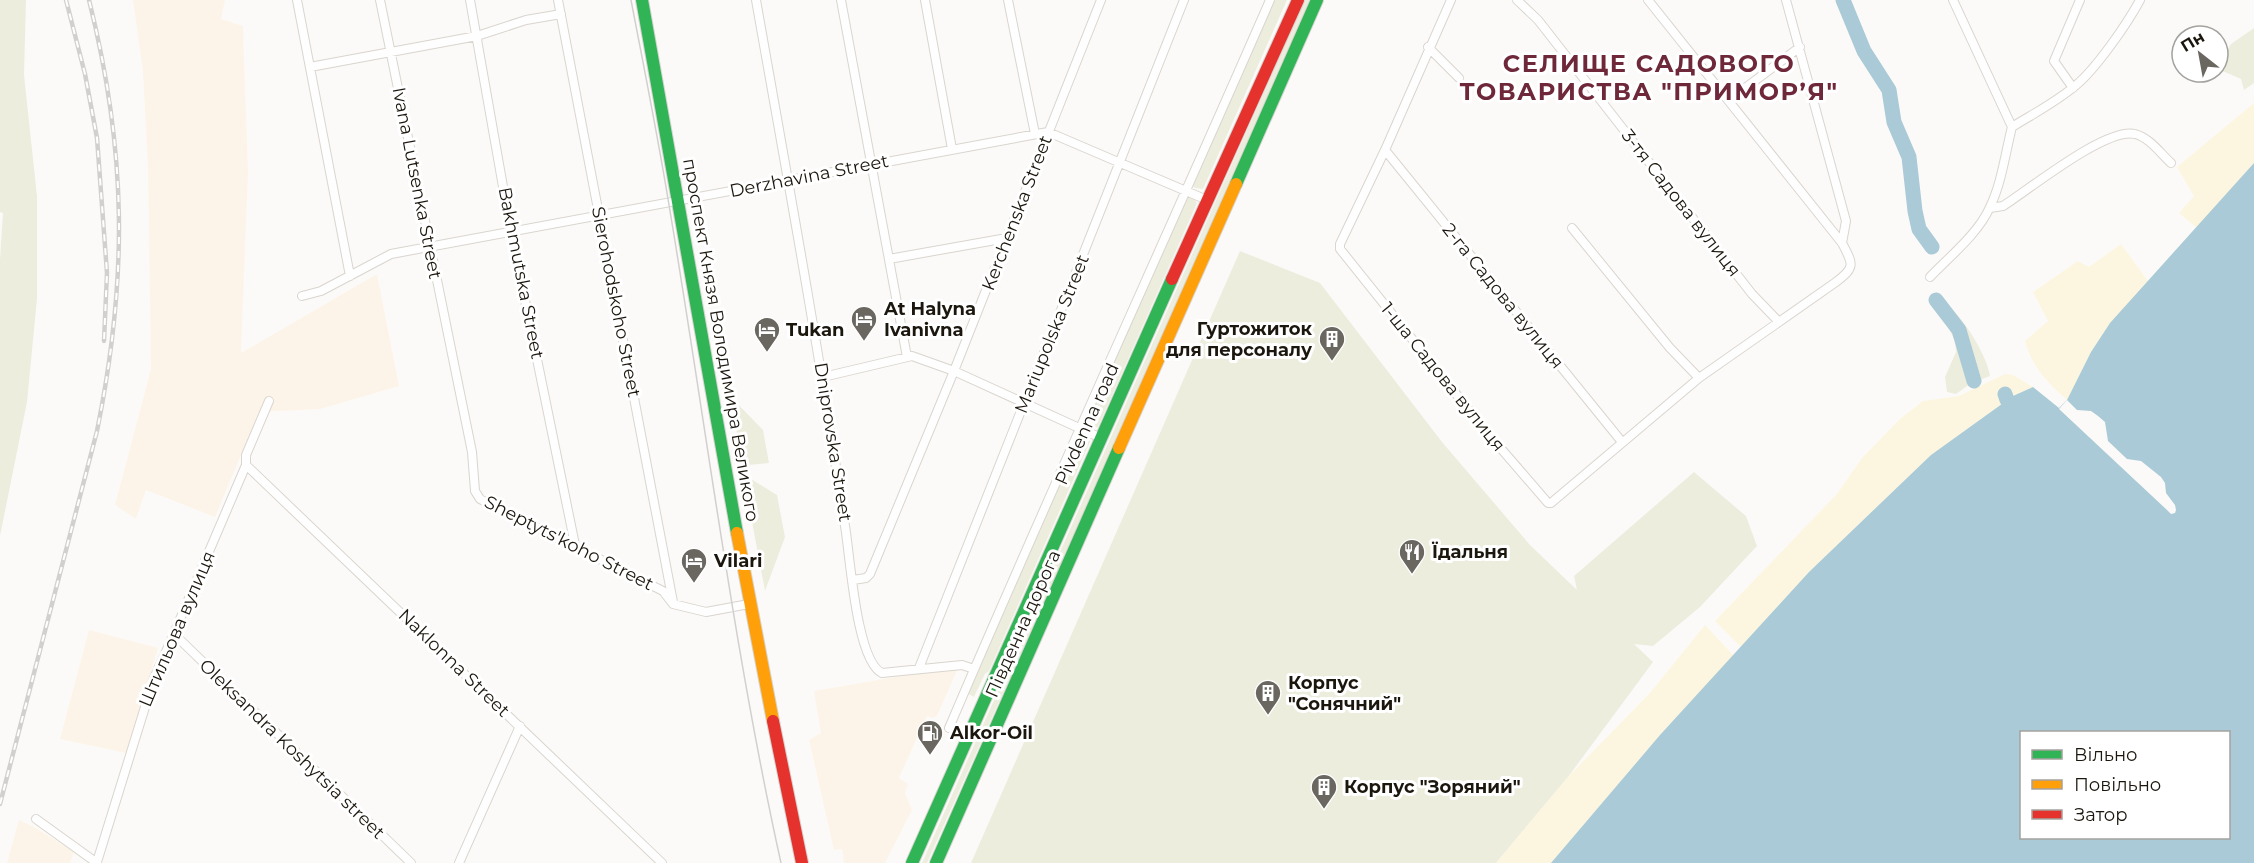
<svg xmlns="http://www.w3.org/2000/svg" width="2254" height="863" font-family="Montserrat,sans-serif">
  <rect width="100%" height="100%" fill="#fcfaf8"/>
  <!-- industrial -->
  <path fill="#fcf4e8" d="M133 0H225L221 19 243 26 248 173 241 353 377 274 399 386 320 409 259 412 215 517 146 490 136 519 115 505 151 369 148 168 143 72Z
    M89 630 158 648 126 753 60 739Z
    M959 666 937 716 933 718 927 716 899 778 908 784 905 793 912 810 885 863H844L842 849 834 850 809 740 821 733 814 691Z
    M19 820 34 827 74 852 70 863H7Z"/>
  <!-- green -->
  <path fill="#ededde" d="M0 0H26L24 75 37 196V299L27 402 0 536V259L3 213 0 212Z
    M1274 0H1287L1203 189 1195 188 1192 185Z
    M1305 0H1311L1041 608 1036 606Z
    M2254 28V83L2244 90 2241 79 2218 69V66L2231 44Z
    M1187 196 1193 198 1197 203 1098 427 1088 429 1084 424Z
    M1240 251 1320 283 1442 442 1530 545 1577 590 1574 576 1694 472 1746 516 1757 546 1700 607 1653 646 1634 644 1653 662 1568 777 1496 863H971Z
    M1938 298C1958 308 1987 354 1990 376L1970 384 1956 394 1947 392 1945 377 1956 352 1955 341 1946 323 1931 305V301Z
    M730 396 763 430 769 463 749 465 740 449Z
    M1084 434 1088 436 1090 442 989 671 985 674 974 697 967 693 1078 436Z
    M743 474 777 495 785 537 765 591Z
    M1029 621 1034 623 927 863H922Z"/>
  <!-- sand -->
  <path fill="#fcf6e0" d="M2254 103V163L2197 228 2179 213 2194 196 2177 167Z
    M2121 244 2148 281 2110 323 2091 352 2067 400C2047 382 2032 367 2025 341L2048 321 2033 292 2078 261 2089 267Z
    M2005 374 2013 375 2033 387 2013 396 1931 455 1809 572 1741 647 1715 621 1837 494 1862 458 1900 419 1923 401 1959 396Z
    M1705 625 1734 656 1660 735 1551 863H1496L1568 777 1650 693Z"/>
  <!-- water -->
  <path fill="#a9cad6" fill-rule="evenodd" d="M2254 163V863H1551L1660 735 1809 572 1931 455 2013 396 2033 387 2059 408 2067 400 2091 352 2110 323ZM2022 732H2228V838H2022Z"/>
  <!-- pier -->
  <path fill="#fcfaf8" d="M2067 400 2077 410 2091 411 2098 416 2105 422 2108 441 2127 459 2141 461 2161 477 2165 483 2166 493 2175 505 2176 510 2175 513 2171 514 2167 510 2059 409Z"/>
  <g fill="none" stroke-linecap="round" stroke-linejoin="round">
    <!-- river -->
    <path stroke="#a9cad6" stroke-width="15" d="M1843 0 1864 51 1889 90 1894 122 1909 157 1915 211 1919 229 1932 247
      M1936 300 1959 330 1974 381
      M2005 394 2007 400"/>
    <!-- street casing -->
    <g stroke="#d9d5cf" stroke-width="10">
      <path id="street" d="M297 0 350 276
        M380 0 472 452 475 491 480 499 663 591 673 604 706 612 749 604
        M470 0 511 232 575 545
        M558 0 673 602
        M756 0C787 175 819 350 845 526 850 554 856 661 882 673L962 665 974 669
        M841 0 907 357
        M925 0 952 149
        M1008 0 1035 134
        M1451 0 1385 150 1340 244V249L1485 430 1548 503H1551L1699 378 1836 282C1856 267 1853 264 1842 243L1648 0
        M1517 0 1538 20 1752 294 1779 322
        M1786 0 1846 221 1842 243
        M1953 0 2012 127
        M1428 47 1459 78
        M310 67 477 36 526 20 561 14
        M2073 88 2054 61 2080 0
        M1729 100 1800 47
        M1385 150 1622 442
        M1990 208 2003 206C2030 189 2106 127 2135 134 2150 138 2160 153 2171 163
        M1572 228 1670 348 1699 378
        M889 259 1007 238
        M1930 277C1950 256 1978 234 1990 207 2002 182 2005 154 2012 127 2033 114 2056 102 2075 86 2096 69 2127 24 2140 0
        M302 296 321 291 391 254 1048 132 1207 200
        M823 377 912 356 954 371 1101 438
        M246 465 662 863
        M853 580 866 578 870 574 954 371 1101 0
        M174 634 411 863
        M919 668 1184 0
        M949 728C1053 484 1164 243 1270 0
        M36 819 97 863
        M97 862 154 678 169 645 246 465V455L269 401
        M459 863 520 726"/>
    </g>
    <!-- fast casing -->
    <g stroke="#d5d4d1" stroke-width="14">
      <path id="fast" d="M642 0 737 533
        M1236 184 1317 0
        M912 863 1172 279
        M936 863 1119 448"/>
    </g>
    <!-- slow casing -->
    <g stroke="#d5d4d1" stroke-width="14">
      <path id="slow" d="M1119 448 1236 184
        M737 533 773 721"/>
    </g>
    <!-- jam casing -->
    <g stroke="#d5d4d1" stroke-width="14">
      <path id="jam" d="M1172 279 1298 0
        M773 721 802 863"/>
    </g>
    <!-- street -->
    <use href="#street" stroke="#fffefe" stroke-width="8"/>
    <!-- fast -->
    <use href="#fast" stroke="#30b455" stroke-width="12"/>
    <!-- slow -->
    <use href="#slow" stroke="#ff9f0a" stroke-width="12"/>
    <!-- jam -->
    <use href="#jam" stroke="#e5322d" stroke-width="12"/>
    <!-- tram -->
    <path stroke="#d2d0cf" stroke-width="1.5" d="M631 0C644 68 658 137 669 205 706 425 733 646 781 863"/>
    <!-- rail casing -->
    <g stroke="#d2d0cf" stroke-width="4.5">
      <path id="rail" d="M66 0 85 74 97 138 107 273 104 341
        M0 804 97 431C128 278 127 152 89 0"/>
    </g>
    <!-- rail -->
    <use href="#rail" stroke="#fff" stroke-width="2" stroke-dasharray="7" stroke-linecap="butt"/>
  </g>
  <!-- icons -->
  <defs>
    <g id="hotel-pin" transform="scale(1.35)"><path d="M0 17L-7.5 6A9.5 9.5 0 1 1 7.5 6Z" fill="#6a6660" stroke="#fff"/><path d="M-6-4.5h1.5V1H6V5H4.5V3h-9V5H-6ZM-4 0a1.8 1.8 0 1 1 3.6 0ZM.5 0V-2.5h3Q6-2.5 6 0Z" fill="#fff"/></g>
    <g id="building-pin" transform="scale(1.35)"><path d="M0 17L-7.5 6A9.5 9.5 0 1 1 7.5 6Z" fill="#6a6660" stroke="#fff"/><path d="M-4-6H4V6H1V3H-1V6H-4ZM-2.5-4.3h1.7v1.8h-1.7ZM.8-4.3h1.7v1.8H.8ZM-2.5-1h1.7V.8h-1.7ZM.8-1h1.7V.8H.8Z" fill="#fff"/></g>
    <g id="restaurant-pin" transform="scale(1.35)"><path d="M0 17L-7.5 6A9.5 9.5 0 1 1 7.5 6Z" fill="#6a6660" stroke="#fff"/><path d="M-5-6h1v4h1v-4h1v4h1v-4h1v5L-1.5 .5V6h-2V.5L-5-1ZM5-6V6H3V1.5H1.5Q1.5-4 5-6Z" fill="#fff"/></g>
    <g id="fuel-pin" transform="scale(1.35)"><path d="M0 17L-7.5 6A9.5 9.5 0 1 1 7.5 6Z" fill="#6a6660" stroke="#fff"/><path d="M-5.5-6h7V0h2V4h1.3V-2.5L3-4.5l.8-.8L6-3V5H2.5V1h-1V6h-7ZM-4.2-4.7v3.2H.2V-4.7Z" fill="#fff"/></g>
  </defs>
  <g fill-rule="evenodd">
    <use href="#hotel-pin" x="864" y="319"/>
    <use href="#hotel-pin" x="767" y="330"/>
    <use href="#building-pin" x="1332" y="339"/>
    <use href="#restaurant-pin" x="1412" y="552"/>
    <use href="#hotel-pin" x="694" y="561"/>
    <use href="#building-pin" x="1268" y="693"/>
    <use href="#fuel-pin" x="930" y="733"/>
    <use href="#building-pin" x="1324" y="787"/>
  </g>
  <g text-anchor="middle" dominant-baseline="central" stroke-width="6" stroke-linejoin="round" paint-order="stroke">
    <!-- street labels -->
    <g font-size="18" fill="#1c170e" stroke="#fff">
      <text transform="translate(809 176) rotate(-11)">Derzhavina Street</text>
      <text transform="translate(417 183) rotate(79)">Ivana Lutsenka Street</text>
      <text transform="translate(1681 203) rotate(52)">3-тя Садова вулиця</text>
      <text transform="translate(1017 213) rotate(-69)">Kerchenska Street</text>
      <text transform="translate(521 273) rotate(79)">Bakhmutska Street</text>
      <text transform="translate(1503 296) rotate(51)">2-га Садова вулиця</text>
      <text transform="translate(616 302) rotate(79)">Sierohodskoho Street</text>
      <text transform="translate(1052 334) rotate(-68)">Mariupolska Street</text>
      <text transform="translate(721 340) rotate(80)">проспект Князя Володимира Великого</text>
      <text transform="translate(1443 377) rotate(51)">1-ша Садова вулиця</text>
      <text transform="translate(1087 424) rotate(-66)">Pivdenna road</text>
      <text transform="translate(833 442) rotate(81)">Dniprovska Street</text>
      <text transform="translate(569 543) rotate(27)">Sheptyts'koho Street</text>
      <text transform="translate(1023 624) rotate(-66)">Південна дорога</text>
      <text transform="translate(177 629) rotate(-67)">Штильова вулиця</text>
      <text transform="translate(454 663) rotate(44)">Naklonna Street</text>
      <text transform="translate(292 749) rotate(44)">Oleksandra Koshytsia street</text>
    </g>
    <!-- poi labels -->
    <g font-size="18" font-weight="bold" fill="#1c170e" stroke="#fff" text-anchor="start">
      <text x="884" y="309">At Halyna<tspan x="884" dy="21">Ivanivna</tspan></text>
      <text x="1312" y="329" text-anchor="end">Гуртожиток<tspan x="1312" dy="21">для персоналу</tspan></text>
      <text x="786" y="330">Tukan</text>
      <text x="1432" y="552">Їдальня</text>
      <text x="714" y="561">Vilari</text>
      <text x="1288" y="683">Корпус<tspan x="1288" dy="21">"Сонячний"</tspan></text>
      <text x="950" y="733">Alkor-Oil</text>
      <text x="1344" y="787">Корпус "Зоряний"</text>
    </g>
    <!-- district labels -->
    <g font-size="24" font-weight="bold" letter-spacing="1.5" fill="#6e2839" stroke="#fff">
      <text x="1649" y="63">СЕЛИЩЕ САДОВОГО<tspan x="1649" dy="28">ТОВАРИСТВА "ПРИМОР’Я"</tspan></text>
    </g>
  </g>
  <!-- legend -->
  <rect x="2020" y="731" width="210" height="108" fill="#ffffff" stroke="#a4a29f" stroke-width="1.5"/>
  <rect x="2032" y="750" width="30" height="9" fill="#30b455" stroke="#a4a29f" stroke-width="1.5"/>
  <text x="2074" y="761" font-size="18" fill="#1c170e">Вільно</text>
  <rect x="2032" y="780" width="30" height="9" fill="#ff9f0a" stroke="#a4a29f" stroke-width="1.5"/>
  <text x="2074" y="791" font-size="18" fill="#1c170e">Повільно</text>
  <rect x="2032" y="810" width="30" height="9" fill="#e5322d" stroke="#a4a29f" stroke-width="1.5"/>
  <text x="2074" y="821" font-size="18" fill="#1c170e">Затор</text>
  <!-- north arrow -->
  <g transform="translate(2200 54) rotate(329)"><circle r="28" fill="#ffffff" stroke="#a4a29f" stroke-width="1.5"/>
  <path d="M0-4.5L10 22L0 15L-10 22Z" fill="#6a6660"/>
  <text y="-9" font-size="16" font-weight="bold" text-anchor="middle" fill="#1c170e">Пн</text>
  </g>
</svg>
